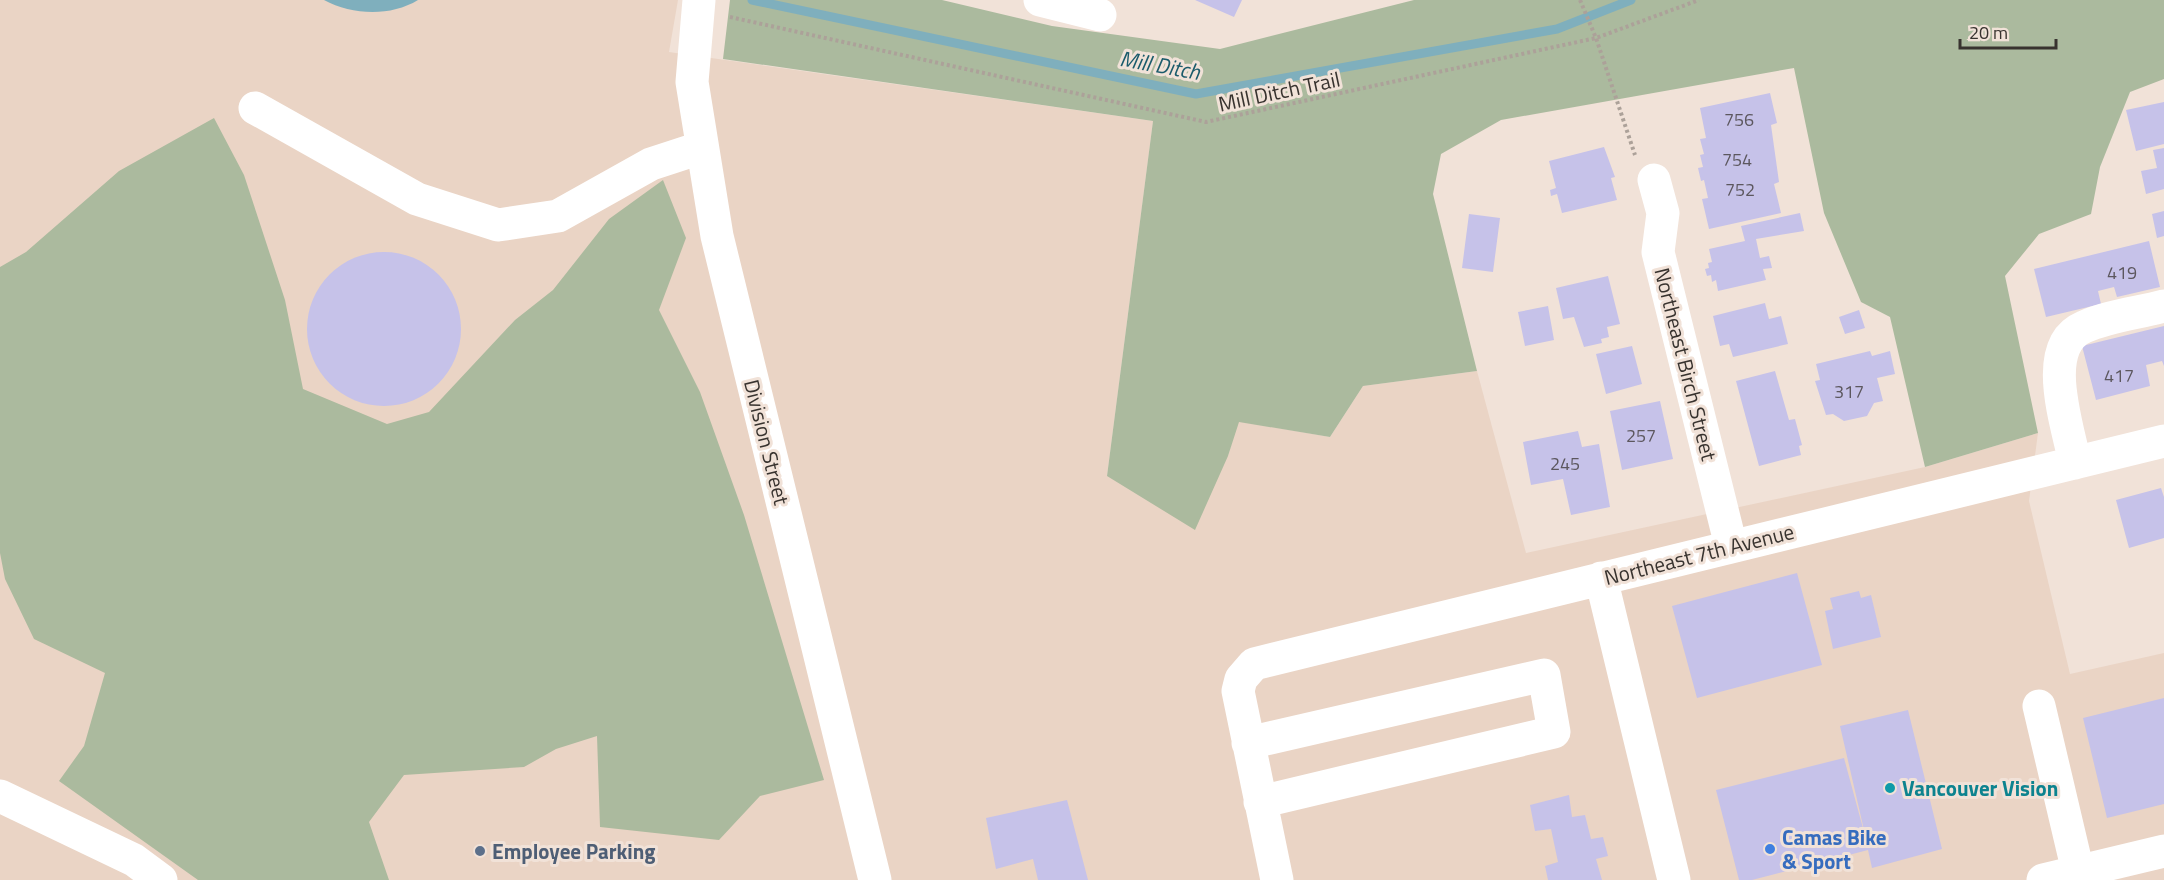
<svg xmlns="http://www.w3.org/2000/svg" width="2164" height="880" font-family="'Titillium Web',sans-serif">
  <rect width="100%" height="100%" fill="#f1e2d8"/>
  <!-- built -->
  <path fill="#ead4c5" d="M0 0H678L669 52 1153 121 1107 476 1228 456 1238 421 1330 437 1363 386 1477 371 1526 553 1925 467 2038 433 2029 501 2070 674 2164 653V880H0Z"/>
  <!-- green -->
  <path fill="#abba9e" d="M730 0H942L1052 26 1220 49 1414 0H2164V79L2130 92 2100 167 2091 214 2039 234 2005 276 2038 433 1925 467 1890 317 1861 302 1824 213 1794 68 1501 120 1441 154 1433 194 1477 371 1363 386 1330 437 1239 422 1228 456 1195 530 1107 476 1153 121 723 59Z
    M214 118 244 175 285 300 303 389 387 424 429 412 515 320 553 290 609 219 663 180 686 238 659 310 700 392 744 515 824 780 760 796 719 840 600 827 597 736 556 749 524 767 404 775 369 822 389 880H198L59 781 84 746 105 673 34 639 5 579 0 553V267L26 252 119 171Z"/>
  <!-- water -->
  <path fill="#7fafbd" d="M324 0H418C390 17 352 15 324 0Z"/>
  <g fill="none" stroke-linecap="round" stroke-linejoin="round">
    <!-- stream -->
    <path stroke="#7fafbd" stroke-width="9" d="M752 0 1196 94 1557 29 1631 0"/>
  </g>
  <!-- building -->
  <path fill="#c6c2e9" d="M1195 0H1242L1234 17Z
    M1770 93 1777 123 1771 125 1779 182 1774 184 1781 213 1709 229 1702 199 1708 198 1704 180 1701 181 1698 168 1703 167 1700 155 1704 154 1700 139 1706 138 1700 108Z
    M2164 102V144L2136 151 2126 110Z
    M1604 147 1615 177 1611 178 1617 200 1562 213 1557 194 1551 196 1550 190 1556 188 1549 161Z
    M2164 148V189L2146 194 2141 171 2157 168 2153 150Z
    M2164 211V236L2157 238 2152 214Z
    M1800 213 1804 231 1756 239 1760 258 1769 256 1772 268 1763 269 1766 280 1718 291 1716 280 1712 282 1711 275 1707 276 1705 269 1709 268 1708 263 1712 262 1709 249 1745 241 1741 226Z
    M1469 214 1500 218 1493 272 1462 268Z
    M2149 241 2160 287 2117 297 2114 287 2098 291 2101 304 2046 317 2034 269Z
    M307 329a77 77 0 1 1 154 0a77 77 0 1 1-154 0Z
    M1608 276 1620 324 1607 327 1609 337 1601 339 1602 343 1584 347 1574 317 1563 319 1556 288Z
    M1765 303 1769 319 1781 316 1788 344 1733 357 1729 344 1720 346 1713 316Z
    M1548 306 1554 340 1525 346 1518 312Z
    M1859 310 1865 328 1845 334 1839 317Z
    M2164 326V366L2162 361 2146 365 2150 386 2096 400 2082 346Z
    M1632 346 1642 384 1606 394 1596 354Z
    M1870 351 1872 356 1890 351 1895 374 1877 378 1883 401 1874 403 1867 416 1844 421 1833 414 1826 415 1815 381 1820 380 1816 364Z
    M1775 371 1789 420 1795 419 1802 445 1799 446 1801 455 1759 466 1736 381Z
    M1660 401 1673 459 1622 470 1610 411Z
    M1578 431 1582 447 1599 444 1610 507 1571 515 1563 479 1531 485 1523 442Z
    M2161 488 2164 497V538L2129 548 2116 500Z
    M1797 573 1822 665 1697 698 1672 606Z
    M1859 591 1861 598 1871 595 1881 637 1833 649 1825 611 1833 609 1830 598Z
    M2164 698V804L2107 818 2083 718Z
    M1908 710 1942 849 1872 868 1868 850 1752 880H1739L1716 790 1844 758 1867 843 1840 726Z
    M1569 795 1572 817 1585 815 1591 839 1603 837 1608 856 1596 859 1602 880H1548L1545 866 1558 862 1551 829 1535 831 1530 805Z
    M1067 800 1088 880H1038L1033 859 996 869 986 818Z"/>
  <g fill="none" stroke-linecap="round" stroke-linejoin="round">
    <!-- path -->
    <path stroke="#aca199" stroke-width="4" stroke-dasharray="3 3" stroke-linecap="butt" d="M1580 0 1596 38 1635 155
      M730 17 1206 122 1596 38 1699 0"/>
    <!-- minor -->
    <path stroke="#fff" stroke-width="33" d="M699 0 692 82 717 236 875 880
      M1040 0 1100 15
      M255 108 417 199 498 225 558 216 651 164 700 148
      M1654 180 1663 213 1658 252 1731 546
      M2075 463C2068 426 2039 346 2084 327 2108 316 2138 313 2164 306
      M1601 578 1674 880
      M2039 706 2080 880
      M1248 743 1544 675 1554 732 1260 802
      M0 796 134 860 161 880
      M1277 880 1238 691 1241 679 1254 664 2164 441
      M2043 880 2164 851"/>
  </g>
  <!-- markers -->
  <circle fill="#0f9aa8" stroke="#f1e2d8" stroke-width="2" cx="1890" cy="788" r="6"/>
  <circle fill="#3f7fe0" stroke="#f1e2d8" stroke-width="2" cx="1770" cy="849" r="6"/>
  <circle fill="#5c6f8a" stroke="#f1e2d8" stroke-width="2" cx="480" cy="851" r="6"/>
  <g text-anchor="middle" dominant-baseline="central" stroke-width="6" stroke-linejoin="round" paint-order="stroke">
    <!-- number labels -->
    <g font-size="18" fill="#5c575e">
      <text x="1739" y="119">756</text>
      <text x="1737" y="159">754</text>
      <text x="1740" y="189">752</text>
      <text x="2122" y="272">419</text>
      <text x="2119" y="375">417</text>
      <text x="1849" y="391">317</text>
      <text x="1641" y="435">257</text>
      <text x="1565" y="463">245</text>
    </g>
    <!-- street labels -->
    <g font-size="21" fill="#38332f" stroke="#f1e2d8">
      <text transform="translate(1279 91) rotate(-12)">Mill Ditch Trail</text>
      <text transform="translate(1686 364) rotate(76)">Northeast Birch Street</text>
      <text transform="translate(767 442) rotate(76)">Division Street</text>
      <text transform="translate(1699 554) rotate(-14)">Northeast 7th Avenue</text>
    </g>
    <!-- culture labels -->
    <g font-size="21" font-weight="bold" fill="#0d838f" stroke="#f1e2d8" text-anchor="start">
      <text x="1902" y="788">Vancouver Vision</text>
    </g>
    <!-- shop labels -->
    <g font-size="21" font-weight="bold" fill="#366cbe" stroke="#f1e2d8" text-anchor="start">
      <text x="1782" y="837">Camas Bike<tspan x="1782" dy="24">&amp; Sport</tspan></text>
    </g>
    <!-- service labels -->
    <g font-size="21" font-weight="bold" fill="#4e5e75" stroke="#f1e2d8" text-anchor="start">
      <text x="492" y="851">Employee Parking</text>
    </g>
    <!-- water labels -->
    <g font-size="22" font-style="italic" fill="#1b5b6b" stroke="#f1e2d8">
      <text transform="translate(1160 65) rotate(10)">Mill Ditch</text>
    </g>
  </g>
  <!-- scale -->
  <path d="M1960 39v9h96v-9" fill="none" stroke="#38332f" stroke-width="3"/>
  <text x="1969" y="39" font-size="18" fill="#38332f" stroke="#f1e2d8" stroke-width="4.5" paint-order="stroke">20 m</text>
</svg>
